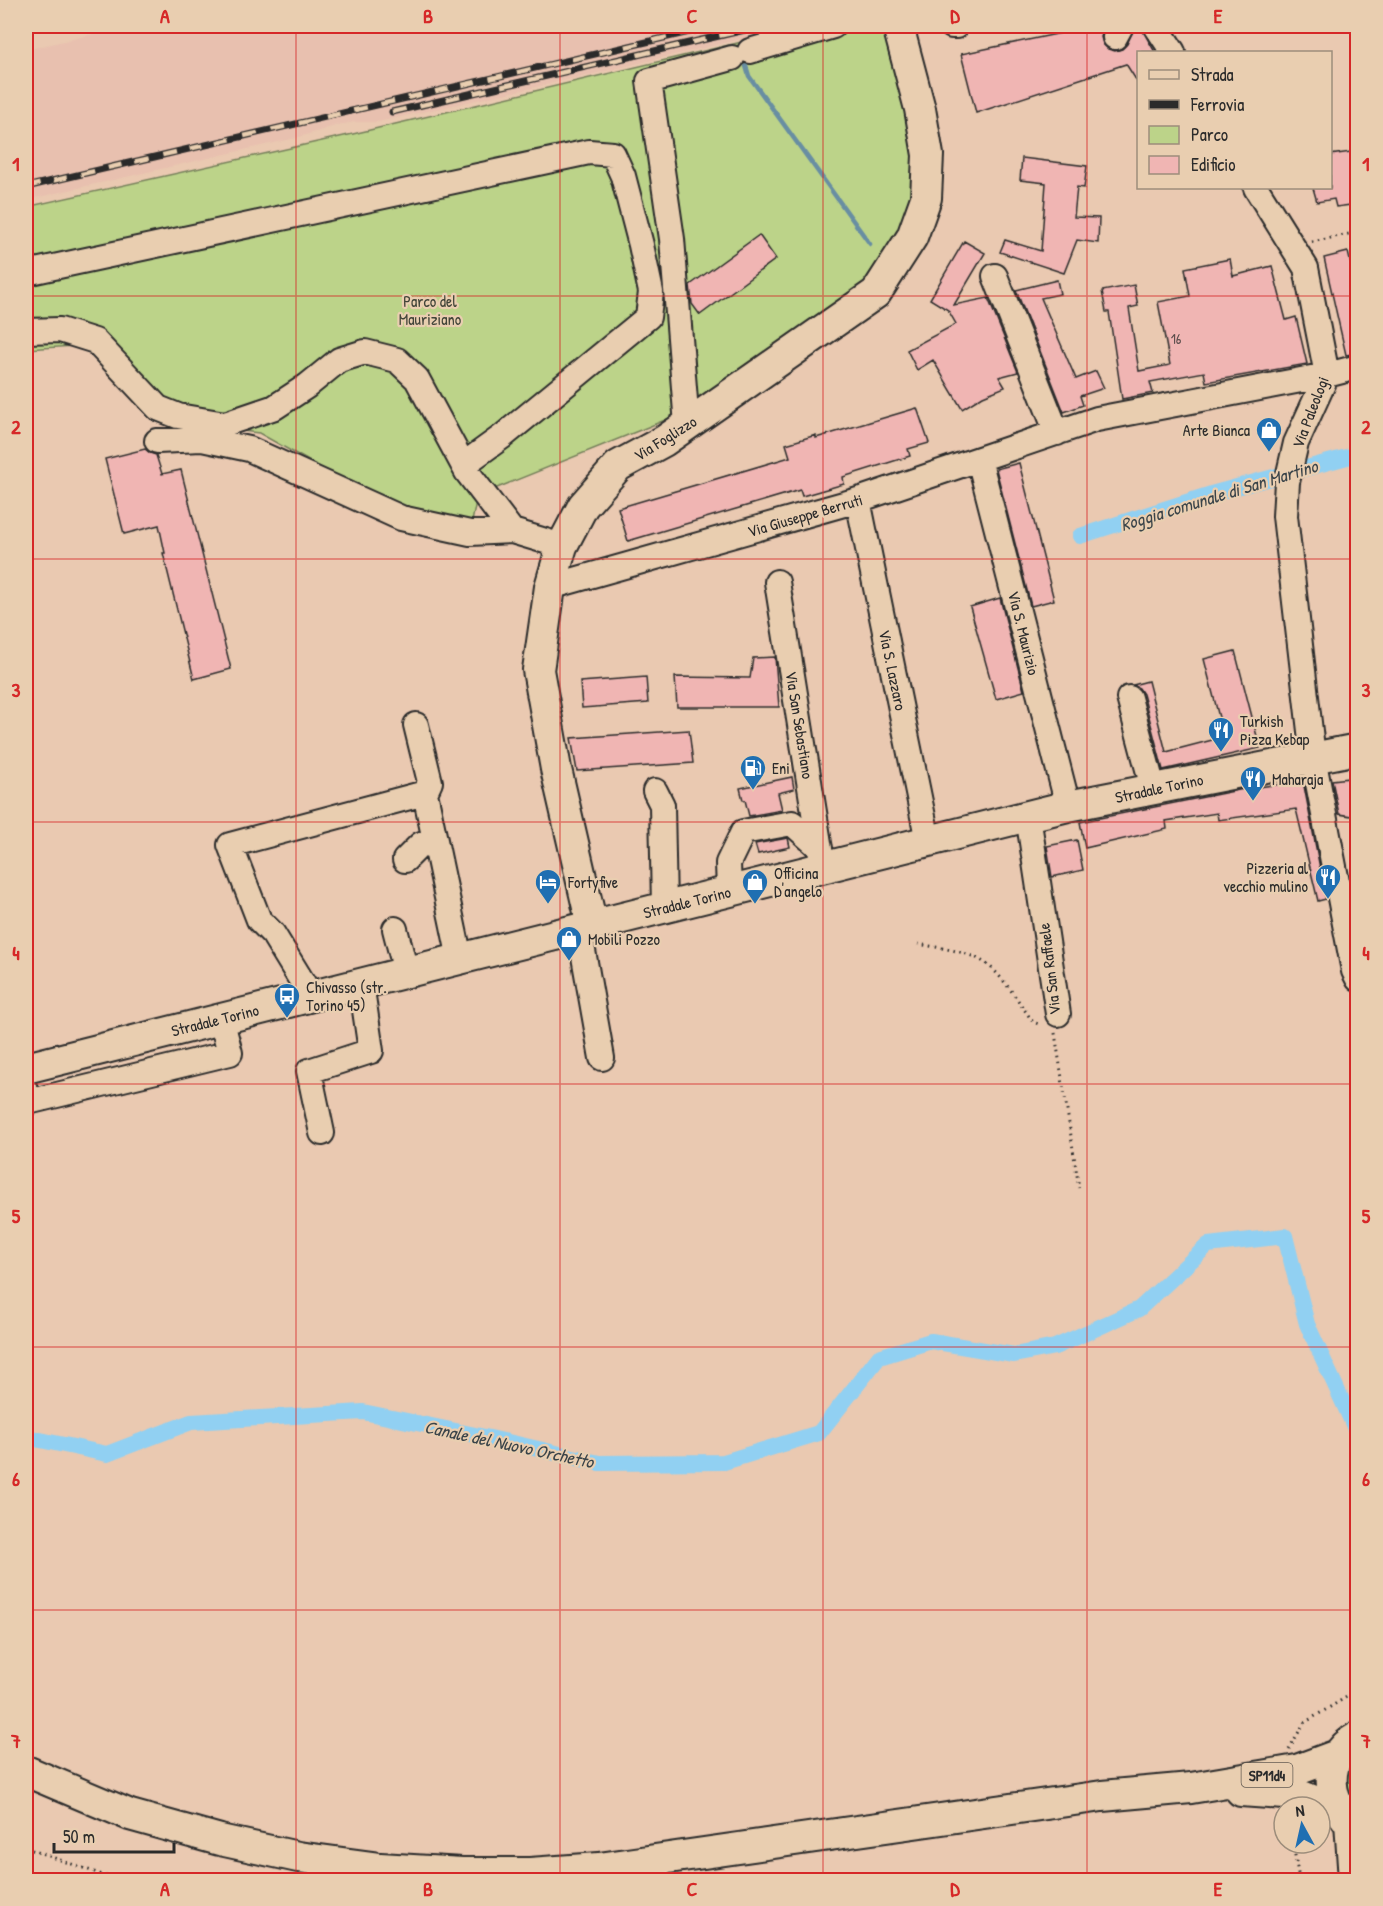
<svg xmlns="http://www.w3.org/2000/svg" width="1383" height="1906" font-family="'Patrick Hand',sans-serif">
  <rect width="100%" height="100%" fill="#eac9b1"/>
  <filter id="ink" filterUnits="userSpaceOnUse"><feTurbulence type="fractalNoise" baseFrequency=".0167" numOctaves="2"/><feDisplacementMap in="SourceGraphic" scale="12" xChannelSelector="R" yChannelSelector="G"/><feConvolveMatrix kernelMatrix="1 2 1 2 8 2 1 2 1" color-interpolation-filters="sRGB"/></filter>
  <g filter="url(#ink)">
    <!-- built -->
    <path fill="#e8c0af" d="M127 26H796L585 76 378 122H355L338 125 296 138 26 200V50Z"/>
    <!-- green -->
    <path fill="#bcd389" stroke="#747f5a" stroke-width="1.5" d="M827 26H888L921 140 916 211 870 282 680 414 477 496 472 522 387 505 259 433 157 421 91 345 26 349V207L353 134 750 40Z
      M1357 1754V1809C1344 1790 1340 1772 1357 1754Z"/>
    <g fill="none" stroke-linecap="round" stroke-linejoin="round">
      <!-- stream -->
      <path stroke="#688ea2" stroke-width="4.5" d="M746 66 749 76 870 244"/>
      <!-- canal -->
      <path stroke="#91d0f2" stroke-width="16" d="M1080 536 1211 494 1358 454
        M26 1437 107 1454 191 1422 363 1412 490 1438 599 1463 724 1462 819 1433 879 1357 931 1341 1014 1355 1055 1347 1139 1309 1208 1245 1285 1236 1307 1324 1358 1435"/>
    </g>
    <!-- building -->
    <path fill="#f0b5b3" stroke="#2b2b2b" stroke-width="1.5" d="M1095 26H1105L1101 37 1103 44 1108 49 1115 51 1122 49 1127 44 1135 26H1142L1144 33 1155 52H1138V83L1126 64 976 113 961 54Z
      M1358 151V204L1336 207 1334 199 1317 202 1313 188H1330V155Z
      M1022 158 1087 166 1084 188 1077 187 1074 217 1099 218 1098 243 1077 240 1064 273 1000 252 1005 240 1041 251 1046 183 1020 180Z
      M759 235 776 259 700 315 692 304 690 285Z
      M964 241 985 253 954 305 988 298 1018 372 999 377 1005 387 983 396 962 409 933 360 917 370 907 350 956 324 948 310 930 299Z
      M1348 252 1358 294V353L1346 355 1324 258Z
      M1230 259 1233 276 1272 266 1286 320 1296 317 1307 364 1206 382 1204 372 1150 382 1153 393 1122 399 1109 312H1106L1102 291 1134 285 1138 306 1129 308 1139 371 1170 365 1158 302 1190 296 1185 268Z
      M1057 280 1060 294 1041 298 1076 379 1096 371 1104 388 1080 396 1083 405 1064 412 1016 290Z
      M917 408 929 443 908 449 910 456 843 477 844 484 802 496 800 490 628 541 618 508 790 457 786 444 816 435V438Z
      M145 449 150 453 156 455 162 474 181 470 231 669 194 679 163 553H165L159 525 124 534 105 459Z
      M1019 463 1054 600 1031 606 996 469Z
      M1000 598 1024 691 996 699 970 607Z
      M1235 651 1260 748 1163 770 1143 694 1139 688 1133 685 1148 681 1166 752 1224 737 1204 659Z
      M775 657 779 707H677L675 677 750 678 753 658Z
      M646 677 648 703 582 708 580 682Z
      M689 730 693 763 577 771 571 738Z
      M792 777 794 789 778 793 782 810 749 816 745 800H743L740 788Z
      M1358 777V817L1339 814 1332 780Z
      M1303 781 1326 899 1318 901 1296 809 1218 820 1217 813 1166 821 1167 829 1085 848 1080 822 1244 789Z
      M788 838 790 847 758 854 755 844Z
      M1077 840 1083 870 1052 877 1047 846Z"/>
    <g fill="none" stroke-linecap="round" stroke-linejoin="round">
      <!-- minor casing -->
      <g stroke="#2b2b2b" stroke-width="28">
        <path id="minor" d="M952 26H956
          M1156 26 1173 52
          M1115 37 1121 26
          M750 51 833 26
          M1256 188 1306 268 1327 375 1296 443 1287 482 1285 516 1313 757 1354 971 1358 979
          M26 273 589 152 613 154 623 176 641 245 651 292 648 317 503 436 463 465
          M995 276 1057 433
          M26 331 60 330 95 341 158 408 178 416 225 424 275 407 307 386 339 360 365 352 397 360 417 379 467 472 512 531
          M687 425 672 239 649 81 732 58
          M157 441 202 439 249 449 401 518 470 533 512 531 562 546
          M979 459 1068 806
          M858 500 928 841
          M777 582 823 868
          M550 587 858 500 1097 419 1327 375 1358 367
          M1129 698 1153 788
          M416 725 430 782 425 793
          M655 791 662 805 664 907
          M1028 816 1058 1014
          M405 860 421 844 435 841
          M729 891 728 863 743 832 792 823 820 848
          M579 928 602 1058
          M395 929 406 972
          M311 996 273 934 259 920 230 845 425 793 460 959
          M26 1091 28 1102 230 1053 221 1018
          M322 1133 309 1071 371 1051 361 983
          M1347 1822 1351 1880"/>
      </g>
      <!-- major casing -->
      <g stroke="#2b2b2b" stroke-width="34">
        <path id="major" d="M592 925 556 769 538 670 550 587 562 546 583 506 618 466 664 441 876 293 912 237 926 198 928 155 920 109 898 26
          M26 1068 1068 806 1358 749
          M1358 1737C1319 1758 1327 1807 1358 1830
          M26 1771 130 1815 220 1840 298 1857 380 1868 462 1873H530L599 1868 1102 1796 1191 1788 1297 1770 1340 1754
          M1241 1791 1299 1795 1338 1810"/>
      </g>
      <!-- path -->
      <path stroke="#2b2b2b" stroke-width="3" stroke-dasharray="1.5 4.5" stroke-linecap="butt" d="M1312 242 1358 232
        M918 944C939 948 964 950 982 961 1001 972 1020 1004 1033 1022L1041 1025
        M1055 1033 1079 1188
        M1289 1749 1304 1723 1358 1690
        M1293 1843 1299 1880
        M26 1848 117 1880
        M26 1875 41 1880"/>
      <!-- minor -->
      <use href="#minor" stroke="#e9ceb0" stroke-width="24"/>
      <!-- major -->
      <use href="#major" stroke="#e9ceb0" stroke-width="30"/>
      <!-- rail casing -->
      <g stroke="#2b2b2b" stroke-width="7">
        <path id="rail" d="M392 112 762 26
          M26 187 715 26"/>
      </g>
      <!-- rail -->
      <use href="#rail" stroke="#e9ceb0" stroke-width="4.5" stroke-dasharray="14" stroke-linecap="butt"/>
    </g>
  </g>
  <!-- grid -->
  <path fill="none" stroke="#d62828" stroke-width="1.5" stroke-opacity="0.55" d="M296 26V1880M560 26V1880M823 26V1880M1087 26V1880M26 296H1358M26 559H1358M26 822H1358M26 1084H1358M26 1347H1358M26 1610H1358"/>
  <!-- icons -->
  <defs>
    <g id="shop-pin" transform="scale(1.35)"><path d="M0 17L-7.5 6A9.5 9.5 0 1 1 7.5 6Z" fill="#1f6fb2" stroke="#e9ceb0"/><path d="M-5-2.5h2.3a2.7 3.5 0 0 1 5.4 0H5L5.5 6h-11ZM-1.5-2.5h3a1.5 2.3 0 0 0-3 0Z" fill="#fff"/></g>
    <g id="restaurant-pin" transform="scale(1.35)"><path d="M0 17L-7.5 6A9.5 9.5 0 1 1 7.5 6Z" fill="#1f6fb2" stroke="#e9ceb0"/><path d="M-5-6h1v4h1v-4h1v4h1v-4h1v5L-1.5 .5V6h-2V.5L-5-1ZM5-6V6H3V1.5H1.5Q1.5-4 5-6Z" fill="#fff"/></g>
    <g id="fuel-pin" transform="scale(1.35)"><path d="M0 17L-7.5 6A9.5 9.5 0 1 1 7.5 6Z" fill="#1f6fb2" stroke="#e9ceb0"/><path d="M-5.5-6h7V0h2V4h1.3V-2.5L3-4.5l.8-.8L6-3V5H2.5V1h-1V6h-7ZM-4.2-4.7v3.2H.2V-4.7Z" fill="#fff"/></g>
    <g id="hotel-pin" transform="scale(1.35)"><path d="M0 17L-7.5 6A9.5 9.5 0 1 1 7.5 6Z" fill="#1f6fb2" stroke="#e9ceb0"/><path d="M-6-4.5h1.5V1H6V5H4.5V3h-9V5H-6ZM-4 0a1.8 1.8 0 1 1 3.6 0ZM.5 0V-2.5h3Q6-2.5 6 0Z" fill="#fff"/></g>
    <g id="bus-pin" transform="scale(1.35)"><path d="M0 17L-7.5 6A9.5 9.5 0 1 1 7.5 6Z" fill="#1f6fb2" stroke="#e9ceb0"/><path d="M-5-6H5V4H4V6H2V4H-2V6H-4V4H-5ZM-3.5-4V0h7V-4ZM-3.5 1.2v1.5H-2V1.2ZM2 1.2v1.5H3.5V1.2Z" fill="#fff"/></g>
  </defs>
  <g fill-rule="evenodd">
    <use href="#shop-pin" x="1269" y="430"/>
    <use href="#restaurant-pin" x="1221" y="730"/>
    <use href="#fuel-pin" x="753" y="768"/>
    <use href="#restaurant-pin" x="1253" y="779"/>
    <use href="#restaurant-pin" x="1328" y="877"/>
    <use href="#hotel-pin" x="548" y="882"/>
    <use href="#shop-pin" x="755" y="882"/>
    <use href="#shop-pin" x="569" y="939"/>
    <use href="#bus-pin" x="287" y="996"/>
  </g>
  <g text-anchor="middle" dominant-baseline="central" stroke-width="4.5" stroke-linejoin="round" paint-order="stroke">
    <!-- number labels -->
    <g font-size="14" fill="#5c4e4d">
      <text x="1176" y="338">16</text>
    </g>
    <!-- shield labels -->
    <rect fill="#e9ceb0" stroke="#645c53" stroke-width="1.5" x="1241.5" y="1763" width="51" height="24" rx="4.5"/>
    <g font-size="15" font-weight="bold" fill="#2b2b2b">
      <text x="1267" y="1775">SP11d4</text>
    </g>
    <!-- park labels -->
    <g font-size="16" fill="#414439" stroke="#e9ceb0">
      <text x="430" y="301">Parco del<tspan x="430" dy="18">Mauriziano</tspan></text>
    </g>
    <!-- street labels -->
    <g font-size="16" fill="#2b2b2b" stroke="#e9ceb0">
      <text transform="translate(1310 412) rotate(-69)">Via Paleologi</text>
      <text transform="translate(665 438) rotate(-32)">Via Foglizzo</text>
      <text transform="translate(805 515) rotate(-16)">Via Giuseppe Berruti</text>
      <text transform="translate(1024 633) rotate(76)">Via S. Maurizio</text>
      <text transform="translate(893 670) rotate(78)">Via S. Lazzaro</text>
      <text transform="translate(800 725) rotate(81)">Via San Sebastiano</text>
      <text transform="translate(1159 788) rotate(-12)">Stradale Torino</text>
      <text transform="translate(687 902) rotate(-14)">Stradale Torino</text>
      <text transform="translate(1049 969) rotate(-97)">Via San Raffaele</text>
      <text transform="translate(215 1020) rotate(-14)">Stradale Torino</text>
    </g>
    <!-- poi labels -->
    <g font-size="16" fill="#2b2b2b" stroke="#e9ceb0" text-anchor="start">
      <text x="1250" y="430" text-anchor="end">Arte Bianca</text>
      <text x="1240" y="721">Turkish<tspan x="1240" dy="18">Pizza Kebap</tspan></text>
      <text x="772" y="768">Eni</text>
      <text x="1272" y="779">Maharaja</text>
      <text x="1308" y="868" text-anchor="end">Pizzeria al<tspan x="1308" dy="18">vecchio mulino</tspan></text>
      <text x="774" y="873">Officina<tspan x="774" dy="18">D'angelo</tspan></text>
      <text x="568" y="882">Fortyfive</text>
      <text x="588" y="939">Mobili Pozzo</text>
      <text x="306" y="987">Chivasso (str.<tspan x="306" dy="18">Torino 45)</tspan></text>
    </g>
    <!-- water labels -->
    <g font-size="18" font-style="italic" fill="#3a4449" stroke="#e9ceb0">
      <text transform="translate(1219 495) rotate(-17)">Roggia comunale di San Martino</text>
      <text transform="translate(509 1444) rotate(12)">Canale del Nuovo Orchetto</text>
    </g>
  </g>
  <!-- margin -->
  <rect width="1383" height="1906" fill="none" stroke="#e9ceb0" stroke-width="66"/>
  <!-- legend -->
  <rect x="1137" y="51" width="195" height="138" fill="#e9ceb0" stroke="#9d8d7b" stroke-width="1.5"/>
  <rect x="1149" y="70" width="30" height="9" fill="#e9ceb0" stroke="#9d8d7b" stroke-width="1.5"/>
  <text x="1191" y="81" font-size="18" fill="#2b2b2b">Strada</text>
  <rect x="1149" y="100" width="30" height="9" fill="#2b2b2b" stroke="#9d8d7b" stroke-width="1.5"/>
  <text x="1191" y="111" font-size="18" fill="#2b2b2b">Ferrovia</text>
  <rect x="1149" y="126" width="30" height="18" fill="#bcd389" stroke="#9d8d7b" stroke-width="1.5"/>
  <text x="1191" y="141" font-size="18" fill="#2b2b2b">Parco</text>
  <rect x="1149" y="156" width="30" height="18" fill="#f0b5b3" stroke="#9d8d7b" stroke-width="1.5"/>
  <text x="1191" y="171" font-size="18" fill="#2b2b2b">Edificio</text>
  <!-- north arrow -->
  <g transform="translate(1302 1825) rotate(352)"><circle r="28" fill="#e9ceb0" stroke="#9d8d7b" stroke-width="1.5"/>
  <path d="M0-4.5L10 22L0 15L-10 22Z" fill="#1f6fb2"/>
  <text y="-9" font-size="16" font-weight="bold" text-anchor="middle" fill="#2b2b2b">N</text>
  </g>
  <!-- scale -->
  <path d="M54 1843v9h120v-9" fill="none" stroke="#2b2b2b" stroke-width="3"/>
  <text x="63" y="1843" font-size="18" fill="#2b2b2b" stroke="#e9ceb0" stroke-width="4.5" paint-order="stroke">50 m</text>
  <rect x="33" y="33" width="1317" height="1840" fill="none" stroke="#d62828" stroke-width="2"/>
  <g font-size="20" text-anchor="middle" font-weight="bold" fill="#d62828">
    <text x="165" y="23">A</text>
    <text x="428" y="23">B</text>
    <text x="692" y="23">C</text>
    <text x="955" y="23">D</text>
    <text x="1218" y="23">E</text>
    <text x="16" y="171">1</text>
    <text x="1366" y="171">1</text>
    <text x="16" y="434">2</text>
    <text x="1366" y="434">2</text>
    <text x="16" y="697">3</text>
    <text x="1366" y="697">3</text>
    <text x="16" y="960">4</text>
    <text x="1366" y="960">4</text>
    <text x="16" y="1223">5</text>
    <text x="1366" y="1223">5</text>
    <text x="16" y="1486">6</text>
    <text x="1366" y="1486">6</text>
    <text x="16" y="1748">7</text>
    <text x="1366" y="1748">7</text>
    <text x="165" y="1896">A</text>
    <text x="428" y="1896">B</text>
    <text x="692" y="1896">C</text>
    <text x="955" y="1896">D</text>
    <text x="1218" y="1896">E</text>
  </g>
</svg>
